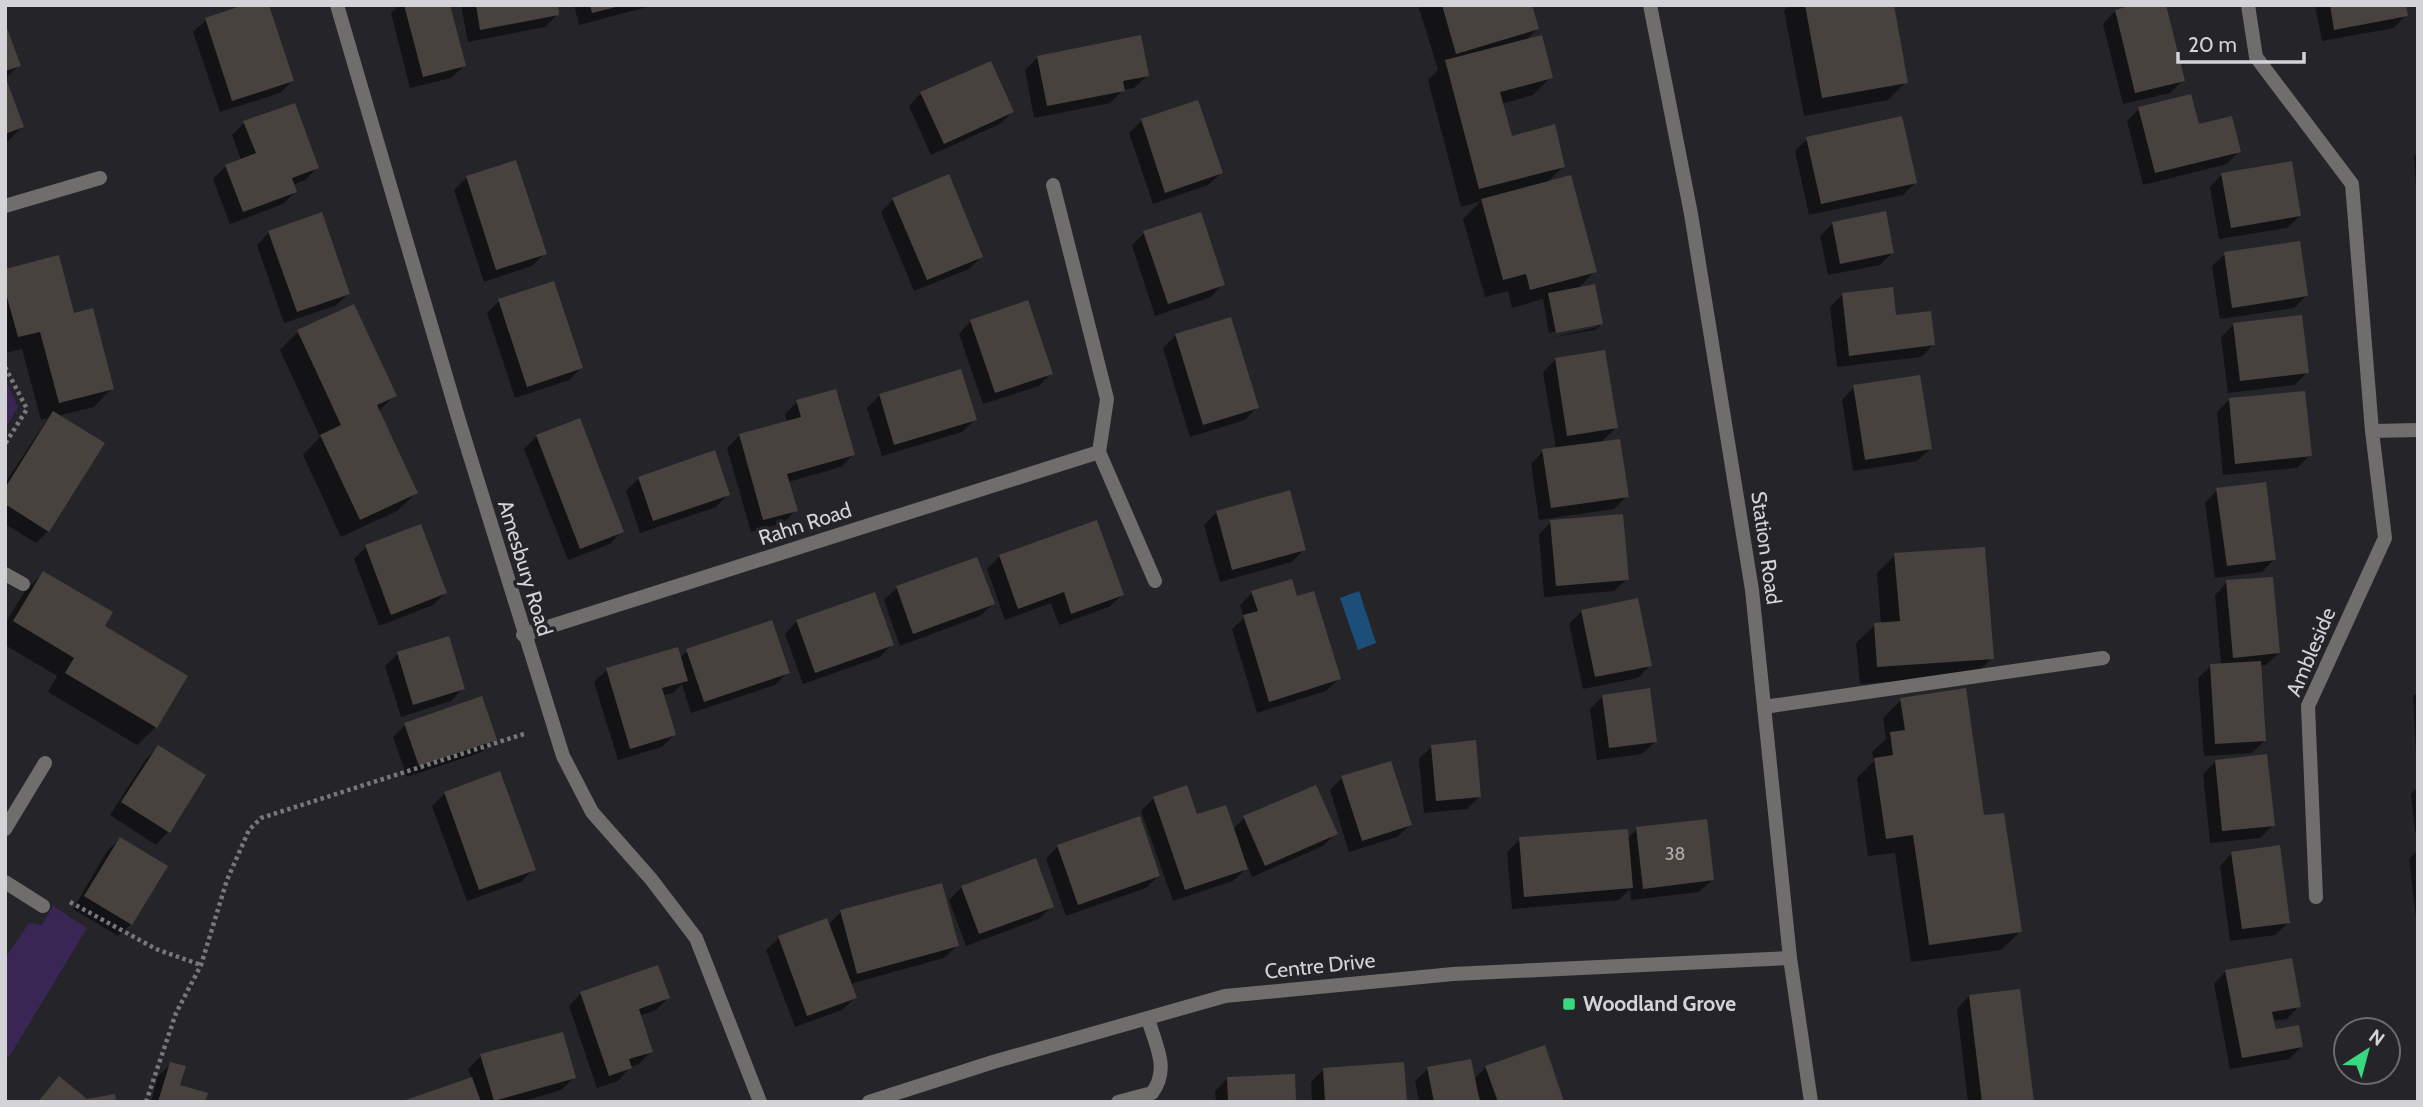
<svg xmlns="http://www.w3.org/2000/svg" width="2423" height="1107" viewBox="0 0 2423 1107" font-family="Cabin,sans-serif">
<rect width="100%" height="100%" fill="#252429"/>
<path fill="#3a2654" d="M5 379 18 407 5 429Z
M53 906 87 928 9 1057H5V958L29 923 42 925Z"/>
<path fill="#1b4f7a" d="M1359 591 1376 643 1358 650 1340 598Z"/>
<path fill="#0007" d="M399 5H448L464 66 451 78 410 88 391 13Z
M461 5H556L558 14 545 27 468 42Z
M574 5H655L579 25Z
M1418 5H1530L1537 29 1524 42 1551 77 1533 95 1501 104 1511 138 1564 166 1546 183 1595 271 1578 289 1601 324 1595 330 1550 338 1597 327V324L1549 333 1543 299 1512 308 1508 291 1485 297 1463 219 1481 201 1461 207 1428 80 1438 70Z
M1790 5H1892L1906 82 1888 100 1804 116 1784 10Z
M2315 5H2404L2406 15 2394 28 2322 41Z
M2115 11 2183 80 2170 93 2123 104 2103 24Z
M206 20 292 81 280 93 220 112 193 32Z
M5 27 19 65 5 79Z
M1037 58 1147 76 1134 88 1123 90 1110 103 1034 118 1025 70Z
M5 80 22 127 5 144Z
M921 93 1012 112 1000 124 931 155 909 106Z
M2139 109 2239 151 2227 164 2143 185 2127 121Z
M1142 120 1221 173 1208 185 1153 204 1129 133Z
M244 123 317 168 305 180 293 185 295 192 283 204 230 224 213 179 226 166 241 160 232 135Z
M1807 139 1915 183 1903 195 1809 215 1795 151Z
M2418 153V219L2414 156Z
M2222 174 2300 216 2287 228 2219 239 2210 187Z
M467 177 545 253 532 266 484 282 454 190Z
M893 199 981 257 969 269 914 291 881 212Z
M1832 224 1892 253 1880 265 1828 275 1820 236Z
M269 232 348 294 335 306 284 323 257 245Z
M1144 233 1223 284 1211 297 1155 316 1132 245Z
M2225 254 2306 296 2294 308 2220 319 2212 266Z
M5 271 73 315 112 388 94 407 58 416 48 531 36 543 5 524V483L48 418 41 420 22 349 5 353Z
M1843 294 1895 317 1933 345 1921 357 1837 367 1830 307Z
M499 301 581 368 569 380 515 398 487 313Z
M1230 319 1257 407 1245 420 1190 437 1163 348 1175 336Z
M971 321 1051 373 1039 386 983 404 959 334Z
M2234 324 2307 372 2295 385 2228 393 2221 337Z
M298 332 394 396 378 412 416 493 397 511 341 537 303 455 320 437 280 350Z
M1556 359 1616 428 1600 443 1627 496 1614 509 1539 520 1531 464 1543 451 1556 449 1543 372Z
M1854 387 1930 449 1917 461 1853 471 1842 400Z
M880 395 975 420 962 432 882 456 867 408Z
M2230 399 2310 455 2297 468 2223 475 2217 412Z
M797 402 853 455 841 467 788 482 796 510 783 523 751 532 727 448 739 436 787 423 785 414Z
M537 436 622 531 610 544 568 560 524 449Z
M639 478 728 494 716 507 640 533 626 491Z
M2217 490 2274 559 2262 572 2215 578 2205 503Z
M1217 512 1304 549 1292 562 1220 582 1204 525Z
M1096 522 1122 595 1109 607 1059 625 1051 603 1005 620 987 569 999 557Z
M1551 522 1627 579 1614 591 1544 597 1539 534Z
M366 547 445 593 433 605 379 626 354 559Z
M1895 555 1992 658 1974 676 1860 684 1856 643 1875 625 1881 624 1877 573Z
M976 559 993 604 980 616 900 646 884 600 897 588Z
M43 573 103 626 156 727 137 745 48 692 57 676 5 645V624L25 591Z
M2227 582 2279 653 2266 665 2259 666 2265 740 2252 753 2204 756 2198 678 2211 666 2221 665 2215 595Z
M1252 593 1296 598 1339 679 1326 691 1257 713 1232 629 1244 618 1240 605Z
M1582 611 1650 665 1638 678 1583 689 1569 624Z
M797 621 892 644 880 657 803 684 785 634Z
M677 649 680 658 687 651 788 672 775 685 691 713 682 684 673 693 662 696 674 735 662 747 618 760 594 682 607 670Z
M398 654 463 688 451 701 401 717 385 666Z
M2418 692V756H2416L2413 696Z
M1603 696 1655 742 1642 754 1597 760 1590 709Z
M1901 700 1983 817 2020 932 2001 950 1911 962 1895 853 1868 856 1857 778 1874 761 1872 752 1886 739 1883 718Z
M405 725 495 739 482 752 407 777 393 737Z
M1432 746 1480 796 1467 809 1424 813 1419 759Z
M158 747 204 776 168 832 156 845 110 815 146 759Z
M2216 761 2273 825 2260 838 2210 843 2203 774Z
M1342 778 1410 825 1397 837 1349 852 1330 790Z
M2418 787V831L2415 832 2411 794Z
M445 793 534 869 521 882 467 901 432 806Z
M1154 798 1232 830 1244 818 1335 834 1323 846 1252 877 1248 867 1233 881 1173 901 1141 811Z
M1637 829 1712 880 1699 892 1631 900 1630 889 1619 900 1512 909 1507 852 1520 839H1627Z
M120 839 131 924 118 936 73 909 107 851Z
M1058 846 1158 876 1146 888 1066 916 1046 859Z
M2418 850V927H2417L2409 859Z
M2232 853 2288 922 2276 935 2230 941 2220 866Z
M962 887 1052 906 1039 919 966 946 949 900Z
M841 912 957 946 944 958 850 984 855 998 842 1010 795 1027 766 950 779 938 828 925Z
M2226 971 2299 1006 2287 1019 2272 1021 2274 1031 2301 1047 2289 1059 2230 1069 2214 984Z
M581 993 668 998 656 1010 639 1016 651 1051 639 1064 630 1067 618 1081 597 1088 569 1006Z
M1969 996 2032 1102H1968L1957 1009Z
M481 1056 574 1078 561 1090 521 1102H407L472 1079 468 1069Z
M171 1064 178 1086 203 1102H151L158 1076Z
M1486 1067 1563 1102H1481L1479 1096 1478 1102H1419L1415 1081 1428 1069 1473 1080Z
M1324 1069 1405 1102H1312L1311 1082Z
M1228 1078 1294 1102H1216L1215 1091Z"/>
<path fill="#47423e" d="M244 5H269L294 81 232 101 205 18Z
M404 5H450L466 66 423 77Z
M476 5H558L559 15 480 30Z
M590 5H620V6L592 13Z
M1442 5H1532L1539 29 1456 54Z
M1805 5H1894L1908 83 1822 98Z
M2133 5H2166L2185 81 2135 93 2115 10Z
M2330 5H2406L2408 16 2334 30Z
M5 23 21 66 5 71Z
M1141 35 1149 76 1123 81 1125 91 1047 106 1037 56Z
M1542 35 1553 78 1500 92 1512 136 1555 124 1565 167 1479 189 1445 60Z
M991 61 1014 112 944 144 920 92Z
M5 76 24 127 5 134Z
M2191 94 2199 124 2232 116 2241 152 2155 173 2138 107Z
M1198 100 1223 173 1165 193 1141 119Z
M295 103 319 168 292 178 297 192 243 212 225 165 256 153 243 121Z
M1902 116 1917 183 1821 204 1806 137Z
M516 160 547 254 496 270 466 176Z
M2292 161 2301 216 2231 228 2221 173Z
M949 174 983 257 927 280 892 198Z
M1571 175 1597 272 1530 290 1526 274 1503 280 1481 199Z
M1886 211 1894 253 1840 264 1832 222Z
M322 212 350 294 297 312 268 231Z
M1201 212 1225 285 1168 304 1143 231Z
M2300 241 2308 296 2232 308 2224 252Z
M59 255 74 313 93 308 114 389 59 403 40 332 18 337 5 290V269Z
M554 281 583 368 527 387 498 299Z
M1595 284 1603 324 1556 333 1548 293Z
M1893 287 1896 315 1931 311 1935 345 1849 356 1842 293Z
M1028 300 1053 374 995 393 970 320Z
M354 304 397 396 377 405 418 493 360 520 320 435 341 425 297 330Z
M2302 315 2309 373 2240 381 2233 323Z
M1231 317 1259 408 1203 425 1175 334Z
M1605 350 1618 428 1567 436 1555 358Z
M961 369 977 420 894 445 879 394Z
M1920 375 1932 449 1865 460 1853 385Z
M836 389 855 455 787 474 798 511 763 520 739 434 801 417 796 400Z
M2305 391 2312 456 2235 464 2229 398Z
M53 411 105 443 49 532 5 504V488Z
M580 418 624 532 580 549 536 435Z
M1620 439 1629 497 1551 508 1542 449Z
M715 450 730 495 653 521 638 477Z
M2266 482 2276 560 2227 566 2216 488Z
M1290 490 1306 550 1232 570 1216 511Z
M1623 514 1629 580 1556 586 1550 520Z
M1097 520 1124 595 1071 614 1064 592 1018 609 999 555Z
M421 524 447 593 391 615 365 545Z
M1985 547 1994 659 1877 667 1874 623 1900 621 1894 553Z
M977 557 995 604 913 634 896 586Z
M43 571 113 612 105 626 188 676 157 728 65 673 74 658 13 621Z
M2273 577 2280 653 2233 658 2226 580Z
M1292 579 1297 596 1314 591 1341 679 1269 702 1243 615 1258 611 1251 591Z
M875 592 894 645 815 673 796 620Z
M1638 598 1652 666 1595 677 1581 610Z
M772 620 790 673 704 702 686 649Z
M449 636 465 689 413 705 397 652Z
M678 647 688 681 662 688 676 735 630 749 606 668Z
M2261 661 2266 741 2215 744 2210 664Z
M1650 688 1657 742 1609 748 1602 695Z
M1966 688 1984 815 2004 813 2022 932 1929 945 1913 835 1886 839 1874 758 1893 755 1890 732 1905 730 1900 698Z
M482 696 497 740 419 766 404 723Z
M1476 740 1481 797 1436 801 1431 745Z
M158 745 206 775 170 833 121 802Z
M2267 754 2275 826 2222 831 2215 760Z
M1391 761 1412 825 1362 841 1341 776Z
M500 771 536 870 479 890 444 792Z
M1187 785 1197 814 1226 805 1248 869 1185 890 1153 797Z
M1316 785 1338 834 1265 866 1243 816Z
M1140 816 1160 876 1078 905 1057 845Z
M1707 819 1714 880 1643 889 1636 827Z
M1628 829 1633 888 1524 897 1519 837Z
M120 837 168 866 132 925 84 896Z
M2280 845 2290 923 2242 929 2231 852Z
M1036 858 1054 907 979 934 961 886Z
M942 883 959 946 857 974 840 910Z
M827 918 857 998 807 1016 778 936Z
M2292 958 2301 1007 2272 1012 2276 1029 2299 1025 2303 1047 2242 1058 2225 970Z
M658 965 670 998 639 1009 653 1052 629 1059 632 1068 609 1076 580 992Z
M2020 989 2034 1102H1982L1969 995Z
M563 1032 576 1078 494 1101 480 1054Z
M1545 1045 1564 1102H1498L1485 1066Z
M1471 1059 1480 1102H1434L1427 1067Z
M170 1062 186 1066 180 1085 208 1093 205 1102H158Z
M1404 1062 1407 1102H1325L1323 1068Z
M1295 1074 1296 1102H1228L1227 1077Z
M59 1076 87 1099 115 1094 116 1102H38Z
M472 1077 481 1102H403V1101Z"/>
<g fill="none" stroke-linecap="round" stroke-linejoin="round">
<path stroke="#78777c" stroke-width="4.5" stroke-dasharray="3.5 3.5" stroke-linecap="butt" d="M5 367 27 409 5 444
M70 902 156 949 201 965
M146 1102 176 1013 201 965 227 880 249 830 261 818 527 733"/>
<path stroke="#706e6c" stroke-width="14" d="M5 206 100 178
M1764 707 2103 658
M1118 1102 1152 1093C1170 1069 1156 1046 1148 1019"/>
<path stroke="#706e6c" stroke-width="14" d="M337 5 460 424 563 756 592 812 651 879 696 938 760 1102
M2248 5 2256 57 2352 184 2372 431 2385 538 2308 706 2316 897
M2372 431 2418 430
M1099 452 1155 581
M5 574 23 584
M523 635 1099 452 1107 399 1053 185
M5 829 45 763
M5 882 43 906
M869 1102 993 1062 1225 996 1453 974 1790 958"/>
<path stroke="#706e6c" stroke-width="14" d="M1650 5 1691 214 1752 590 1790 958 1811 1102"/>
</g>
<rect fill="#39d87f" stroke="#252429" stroke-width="2.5" x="1562" y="997" width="14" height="14" rx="3.5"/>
<g text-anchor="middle" stroke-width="7" stroke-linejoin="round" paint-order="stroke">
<g font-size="18" fill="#b1afb1">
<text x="1675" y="860">38</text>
</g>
<g font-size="21" fill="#d4d3d7" stroke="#252429">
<text transform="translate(805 524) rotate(-18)" y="7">Rahn Road</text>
<text transform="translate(1766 548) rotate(82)" y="7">Station Road</text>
<text transform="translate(525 568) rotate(73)" y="7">Amesbury Road</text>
<text transform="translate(2311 652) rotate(-67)" y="7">Ambleside</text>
<text transform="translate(1320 966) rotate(-6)" y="7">Centre Drive</text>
</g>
<g font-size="21" font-weight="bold" fill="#d4d3d7" stroke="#252429" text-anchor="start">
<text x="1583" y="1011">Woodland Grove</text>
</g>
</g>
<rect width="2423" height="1107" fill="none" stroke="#d4d3d7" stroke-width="14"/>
<g transform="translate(2367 1051) rotate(36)"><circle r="33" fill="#252429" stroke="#6b6a6f" stroke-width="2"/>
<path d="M0-5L12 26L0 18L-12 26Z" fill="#39d87f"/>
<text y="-10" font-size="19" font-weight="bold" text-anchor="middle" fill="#d4d3d7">N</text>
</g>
<path d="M2178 52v10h126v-10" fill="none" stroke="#d4d3d7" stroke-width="3.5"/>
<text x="2188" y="52" font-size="21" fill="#d4d3d7" stroke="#252429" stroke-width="5" paint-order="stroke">20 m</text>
</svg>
